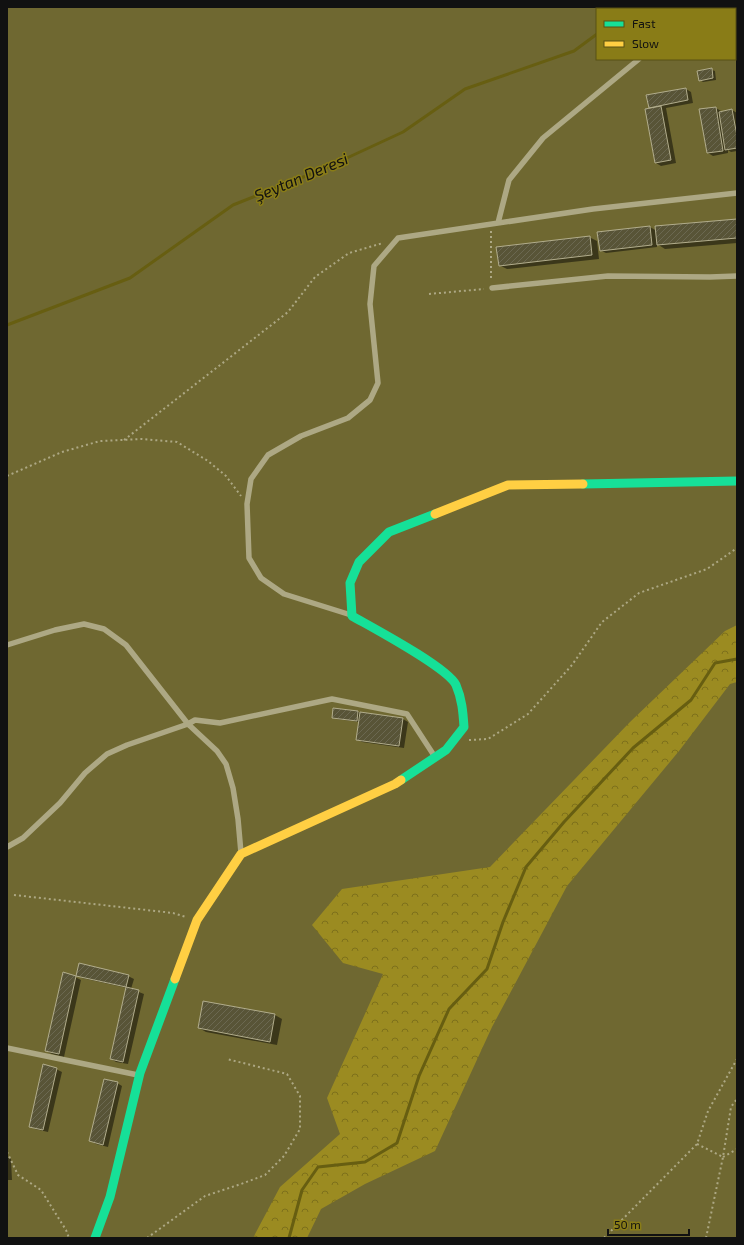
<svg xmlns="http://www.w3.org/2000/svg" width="744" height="1245" viewBox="0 0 744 1245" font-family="'Exo 2',sans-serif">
<defs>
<pattern id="forest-crowns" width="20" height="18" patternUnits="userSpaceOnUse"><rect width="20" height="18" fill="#9b8b21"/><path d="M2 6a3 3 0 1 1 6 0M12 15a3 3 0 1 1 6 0" fill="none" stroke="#7d701b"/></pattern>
<pattern id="building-hatch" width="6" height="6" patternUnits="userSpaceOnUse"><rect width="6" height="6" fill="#585437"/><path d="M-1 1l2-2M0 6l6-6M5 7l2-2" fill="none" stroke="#6b6851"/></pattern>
</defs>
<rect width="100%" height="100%" fill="#6f6831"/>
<path fill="url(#forest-crowns)" d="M737 625V682L730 684 679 751 567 886 492 1027 435 1151 365 1184 321 1209 307 1238H253L280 1187 340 1134 327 1098 383 974 343 963 312 925 342 889 490 867 630 722 725 631Z"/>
<path fill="#0007" d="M712 70 715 71 716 80 703 82 700 80Z
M686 89 691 92 693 103 666 108 676 163 661 166 656 163 648 96Z
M716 108 721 111V112L732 110 737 113V151L731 152 728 150V153L713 156 708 153Z
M737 220V243L665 249 657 244V247L606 253 600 250 650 227 657 231Z
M589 237 597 241 599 259 507 269 499 265Z
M358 712 361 713 403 719 408 722 404 748 362 742 357 739 360 722 336 719 333 718Z
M77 975 128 976 134 979 131 989 144 994 128 1064 116 1062 111 1059 127 988 82 978Z
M75 977 81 980 64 1057 52 1054 46 1051Z
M275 1015 282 1019 277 1045 206 1032 199 1028Z
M56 1069 62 1072 48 1132 35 1129 30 1126Z
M117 1083 122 1086 108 1147 96 1144 91 1141Z
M7 1157 11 1159 12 1180H7Z"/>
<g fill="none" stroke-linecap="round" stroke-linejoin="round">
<path stroke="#675e11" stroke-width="3" d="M7 325 130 278 233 205 321 170 403 132 465 89 574 51 597 34
M289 1238 302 1190 318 1167 365 1162 397 1143 419 1076 449 1009 487 969 503 922 526 867 564 822 633 748 691 700 715 663 737 659"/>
</g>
<path fill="url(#building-hatch)" stroke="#b2ad8c" d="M712 68 713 78 699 81 697 71Z
M686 88 688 100 649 108 646 95Z
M661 106 671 160 655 163 645 109Z
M716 107 723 151 707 153 699 109Z
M732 109 737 136V148L725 150 719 112Z
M737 219V238L657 245 655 226Z
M650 226 652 245 600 251 597 232Z
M590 236 592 255 499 266 496 247Z
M333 708 358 711 357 721 332 718Z
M360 712 403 718 399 746 356 740Z
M79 963 129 975 126 987 76 976Z
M63 972 76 976 59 1054 45 1051Z
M126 987 139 990 123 1062 110 1059Z
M203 1001 275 1014 270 1042 198 1028Z
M43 1064 57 1068 43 1130 29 1127Z
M104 1079 118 1082 103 1145 89 1141Z"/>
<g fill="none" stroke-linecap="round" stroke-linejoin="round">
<path stroke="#ada884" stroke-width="2" stroke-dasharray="2 3" stroke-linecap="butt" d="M491 231V281
M429 294 484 289
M124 440 288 312 315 277 349 253 383 243
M7 476 62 452 100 441 141 439 177 442 208 461 226 476 241 496
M469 740 488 739 528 714 572 665 602 622 639 593 707 569 737 548
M14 895 173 913 186 917
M697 1144 723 1157
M7 1152 18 1175 41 1190 66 1230 69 1238
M723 1157 737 1149
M147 1238 205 1196 241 1184 265 1175 284 1156 300 1129V1096L287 1074 227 1059
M604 1238 697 1144 708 1111 737 1059
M706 1238 723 1157 731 1107 737 1099"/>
<path stroke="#ada884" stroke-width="5.5" d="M675 9 676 7
M730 9 737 8
M498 223 509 180 543 138 639 59
M492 288 608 276 710 277 737 276
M351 615 284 594 261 578 249 558 247 504 251 479 268 455 301 436 348 418 370 400 378 383 370 304 374 266 398 238 593 209 737 193
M7 645 55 630 84 624 104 629 126 645 188 724 217 751 226 764 233 788 238 819 241 853
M7 847 23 838 60 803 85 773 107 754 127 745 188 724 195 720 220 723 332 699 407 714 435 757
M7 1048 138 1075"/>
<path stroke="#16e098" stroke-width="9" d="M583 484 737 481
M401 780 446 750 464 727C463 712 462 699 456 685 447 667 373 628 352 616L350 583 359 562 389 532 435 514
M95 1238 110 1197 140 1073 175 979"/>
<path stroke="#ffcf43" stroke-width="9" d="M435 514 508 485 583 484
M175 979 197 920 241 854 395 784 401 780"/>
</g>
<g text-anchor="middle" stroke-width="3" stroke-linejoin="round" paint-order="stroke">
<g font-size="16" font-style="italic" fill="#111" stroke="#897c17">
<text transform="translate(301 177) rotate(-23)" y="6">Şeytan Deresi</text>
</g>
</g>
<rect width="744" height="1245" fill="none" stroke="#111111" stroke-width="16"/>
<rect x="596" y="8" width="140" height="52" fill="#897c17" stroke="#595115"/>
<rect x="604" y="21" width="20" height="6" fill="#16e098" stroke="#595115"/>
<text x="632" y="28" font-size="12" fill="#111111">Fast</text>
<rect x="604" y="41" width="20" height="6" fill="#ffcf43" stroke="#595115"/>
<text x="632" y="48" font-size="12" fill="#111111">Slow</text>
<path d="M608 1229v6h81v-6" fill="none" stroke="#111111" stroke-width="2"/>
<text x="614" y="1229" font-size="12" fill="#111111" stroke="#897c17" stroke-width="3" paint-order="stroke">50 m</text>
</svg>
